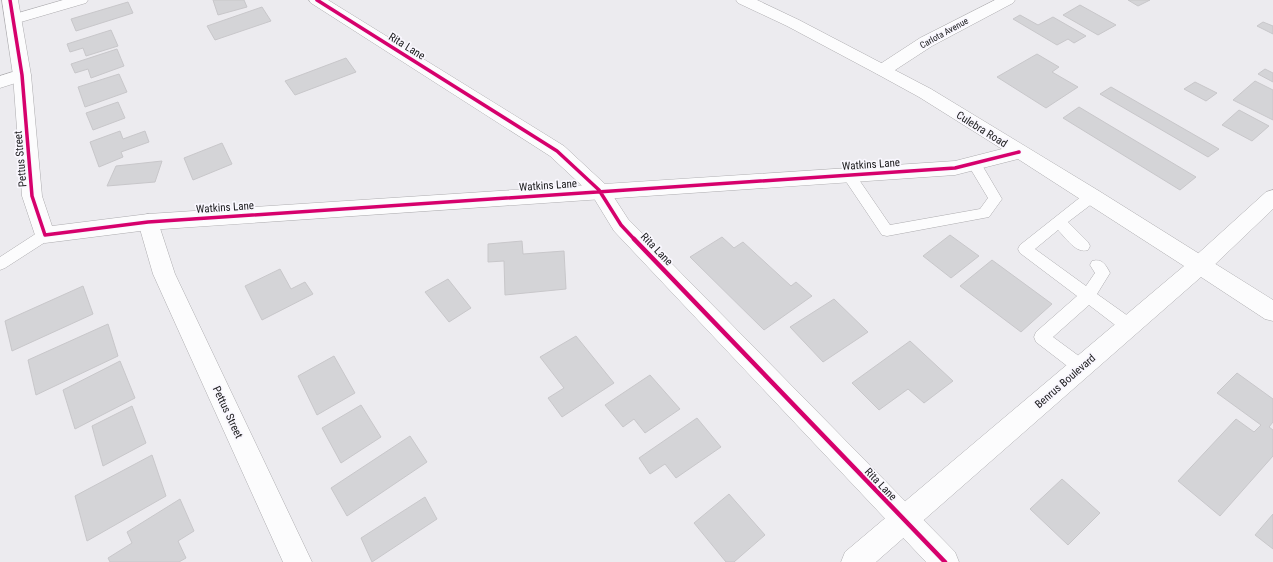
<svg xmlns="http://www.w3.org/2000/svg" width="1273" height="562" viewBox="0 0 1273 562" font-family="'Roboto Condensed',sans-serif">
<rect width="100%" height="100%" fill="#ecebef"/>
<path fill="#d4d4d7" stroke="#c8c7ca" d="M213 0H244L247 7 218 15Z
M1128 0H1150L1138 6Z
M128 2 133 13 76 31 71 19Z
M1080 5 1116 25 1098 35 1063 15Z
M262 7 271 21 215 40 207 26Z
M1020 15 1038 25 1053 17 1086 36 1074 43 1068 39 1057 45 1013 19Z
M1263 22 1273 26V34L1257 26Z
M111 30 118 46 86 56 83 48 70 52 67 44Z
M117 49 124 66 91 78 88 69 75 73 71 64Z
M1037 54 1059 67 1052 72 1078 87 1046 108 997 77Z
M346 58 356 72 295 95 285 81Z
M1265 69 1273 73V82L1258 74Z
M119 74 127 92 85 107 78 87Z
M1255 81 1273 90V120L1233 100Z
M1195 82 1217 93 1206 101 1184 89Z
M1111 87 1219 149 1208 157 1100 94Z
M118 102 125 118 93 130 86 113Z
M1079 107 1196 177 1180 190 1063 118Z
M1239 110 1269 126 1252 141 1222 125Z
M120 131 123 139 145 131 149 142 121 152 123 157 99 167 90 142Z
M222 143 232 164 193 180 184 158Z
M162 161 155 182 107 186 116 166Z
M950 235 979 256 951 278 923 256Z
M722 237 734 248 743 242 791 286 796 282 812 296 764 330 690 257Z
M522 241 523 254 564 251 566 289 505 295 504 261 488 262V244Z
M992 260 1052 304 1021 332 960 286Z
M280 269 291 289 305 282 313 294 262 320 245 286Z
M448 279 471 308 449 322 425 292Z
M83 286 93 314 12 351 5 321Z
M834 299 868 332 823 362 790 327Z
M108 324 118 356 36 395 28 360Z
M576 336 614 383 562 417 548 398 564 388 540 357Z
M910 341 953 381 924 403 908 389 879 410 852 383Z
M334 356 355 393 317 415 298 376Z
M120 361 135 398 75 429 63 390Z
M1237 373 1273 399V422L1269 427 1273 430V456L1220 516 1178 481 1236 419 1254 432 1261 425 1217 393Z
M650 375 680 409 645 433 634 419 623 427 605 405Z
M361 405 381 437 341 463 322 428Z
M132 406 146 443 103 466 92 426Z
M697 418 721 447 676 478 665 464 650 474 639 458Z
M410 436 427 462 347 516 331 488Z
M152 455 166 496 87 541 75 496Z
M1062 479 1100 513 1068 545 1030 509Z
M729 494 765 535 734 562H726L694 523Z
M425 497 437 519 372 562 361 538Z
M180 499 194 531 178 541 186 558 179 562H110L108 558 132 543 127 532Z
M1273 514V549L1255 535Z"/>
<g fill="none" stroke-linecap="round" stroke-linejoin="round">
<defs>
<path id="lane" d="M974 158 979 160 1002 199 989 217 887 236 882 235 841 174 843 171 848 169 853 171 890 225 980 209 988 198 967 163 969 160Z
M1092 191 1097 192 1099 196 1097 200 1068 222 1088 242 1090 246 1088 250C1076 254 1066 238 1058 230L1035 249 1086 286 1095 273 1090 265 1092 261C1102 258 1106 265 1110 273L1097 294 1135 321 1137 326 1135 331 1129 333 1123 331 1089 305 1053 337 1087 362 1089 367 1087 372 1081 374 1075 372 1036 342 1034 337 1036 332 1077 296 1020 253 1018 249 1020 245 1087 192Z
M45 229 50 231 52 235 50 239 5 268 0 270V257L40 231Z"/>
<path id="street" d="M63 0H88L86 3 14 24 8 22 6 19 8 16Z
M309 0H328L564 146 606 185 628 219 955 552 959 562H926L614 231 592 195 550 156 311 3Z
M995 0H1015L1013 3 932 46 889 74 883 75 877 74 874 70 877 66 920 38Z
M22 69 28 71 31 75 28 79 0 88V76Z
M1273 190V209L1208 271 1200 274 1192 271 1189 265 1192 259 1266 192Z
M148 214 155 216 158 222 175 274 312 562H283L153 274 138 222 141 216Z"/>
<path id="secondary" d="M2 0H18L31 75 42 196 52 226 148 214 955 161 1002 149 919 97 877 74 787 26 738 3 736 0H757L799 20 931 89 1099 191 1273 300V321L1265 319 1201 277 876 562H841L845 552 1184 266 1018 159 955 175 148 230 45 243 38 241 35 235 22 196 13 75Z"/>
</defs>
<use href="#lane" stroke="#adacaf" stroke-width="1"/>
<use href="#street" stroke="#adacaf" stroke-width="1"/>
<use href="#secondary" stroke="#adacaf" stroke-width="1"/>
<use href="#lane" fill="#fcfcfd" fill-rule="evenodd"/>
<use href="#street" fill="#fcfcfd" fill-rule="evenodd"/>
<use href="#secondary" fill="#fcfcfd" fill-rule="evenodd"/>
<defs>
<path id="cycleway-far1" d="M10 0 22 75 32 196 45 235 148 222 955 168 1019 152
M317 0 557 151 599 190 621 225 635 240"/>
<path id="cycleway" d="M634 239 945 562"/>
</defs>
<use href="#cycleway-far1" stroke="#f9f7fe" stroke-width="5.5"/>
<use href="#cycleway" stroke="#f9f7fe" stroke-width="7"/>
<use href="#cycleway-far1" stroke="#d6006c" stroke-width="3.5"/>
<use href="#cycleway" stroke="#d6006c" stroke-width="4.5"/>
</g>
<g text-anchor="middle" stroke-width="3.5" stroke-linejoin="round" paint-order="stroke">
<g font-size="9" fill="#202022" stroke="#f9f7fe">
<text transform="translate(944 33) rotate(-29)" y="3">Carlota Avenue</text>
</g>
<g font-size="11" fill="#202022" stroke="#f9f7fe">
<text transform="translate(407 46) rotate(32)" y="4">Rita Lane</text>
<text transform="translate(982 129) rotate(32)" y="4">Culebra Road</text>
<text transform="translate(20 159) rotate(-95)" y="4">Pettus Street</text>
<text transform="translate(871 164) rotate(-4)" y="4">Watkins Lane</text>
<text transform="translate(548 185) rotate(-4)" y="4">Watkins Lane</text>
<text transform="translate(225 207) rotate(-4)" y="4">Watkins Lane</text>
<text transform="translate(657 249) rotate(46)" y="4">Rita Lane</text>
<text transform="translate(1065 381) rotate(-41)" y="4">Benrus Boulevard</text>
<text transform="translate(228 412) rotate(65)" y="4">Pettus Street</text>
<text transform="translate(881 484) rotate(46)" y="4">Rita Lane</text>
</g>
</g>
</svg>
